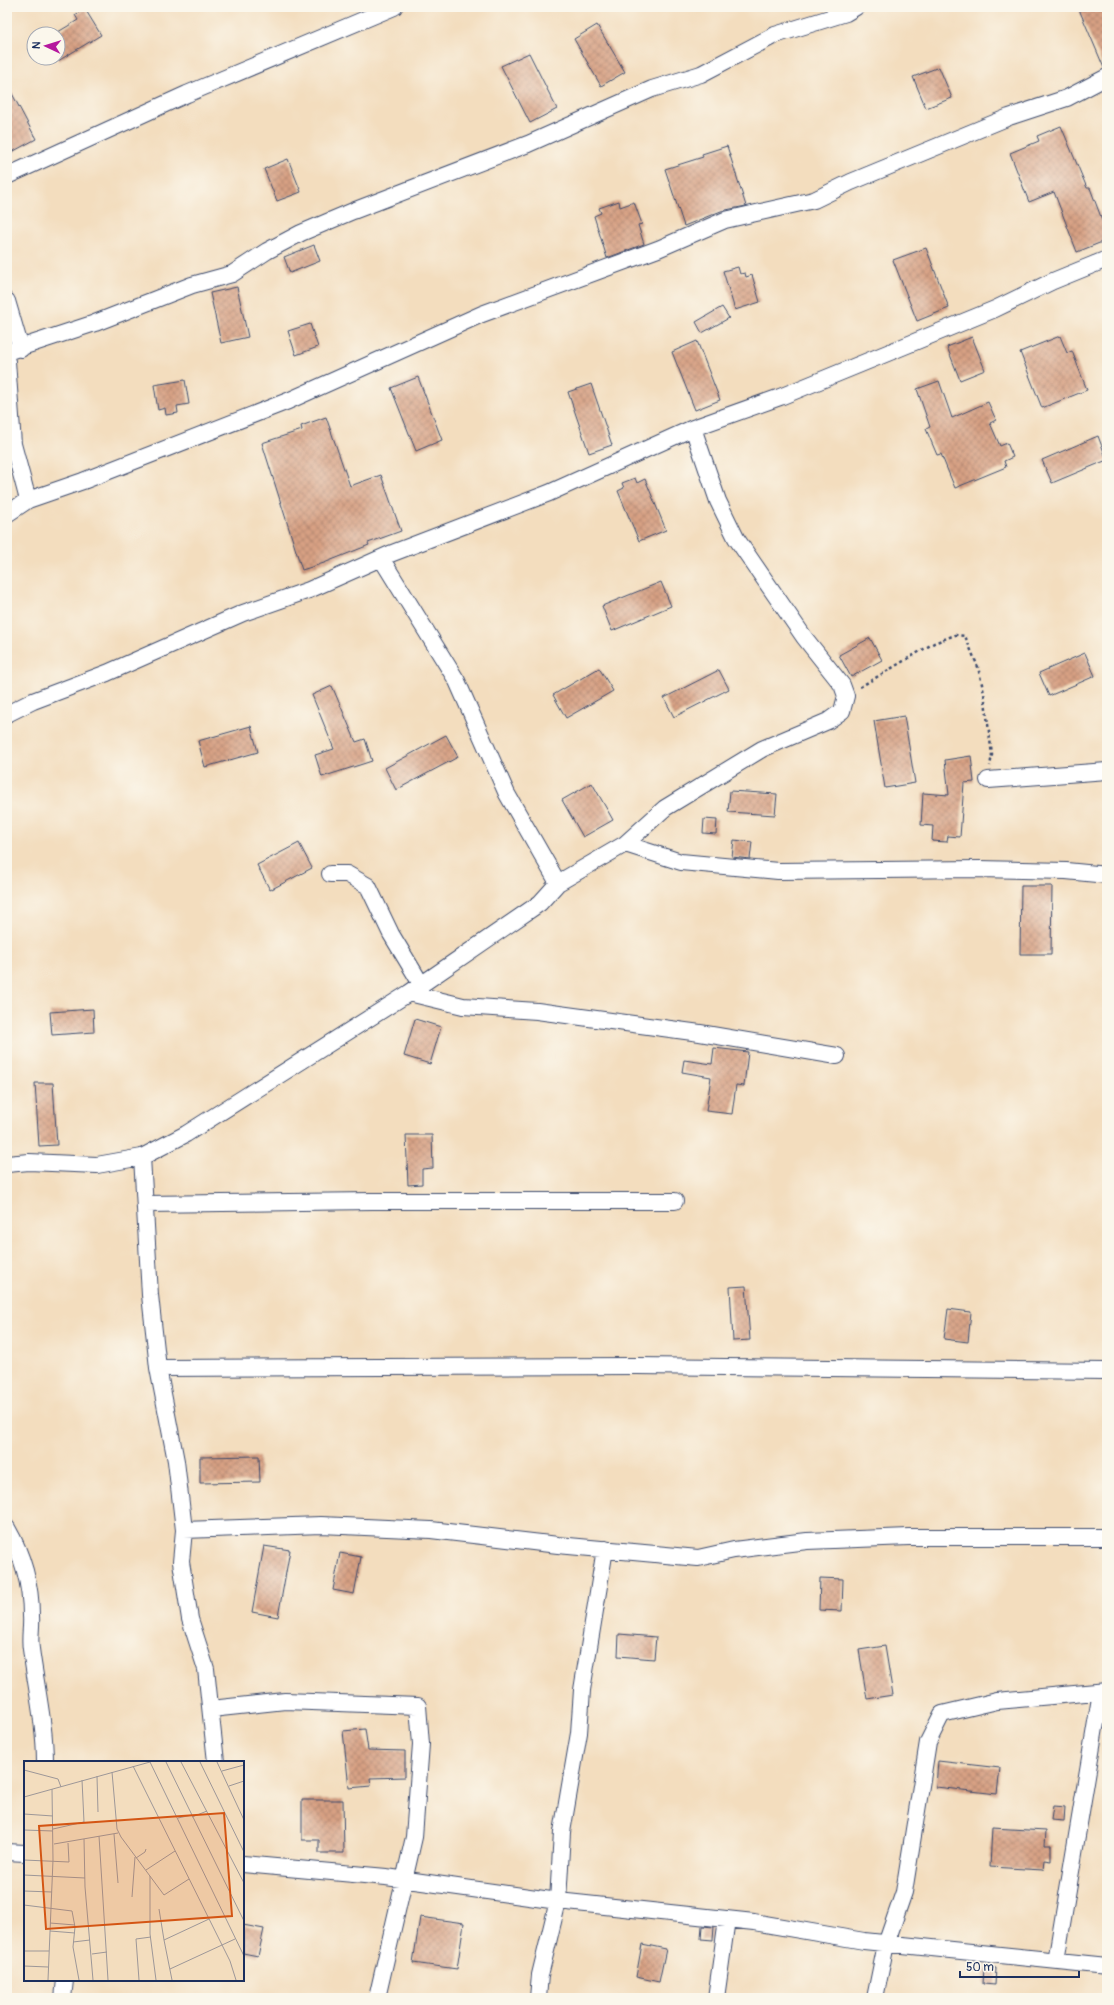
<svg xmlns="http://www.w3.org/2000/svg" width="1114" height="2005" viewBox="0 0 1114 2005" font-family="Pangolin,sans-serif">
<defs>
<pattern id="building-cross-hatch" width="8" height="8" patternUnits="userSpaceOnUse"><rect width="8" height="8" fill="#d7a083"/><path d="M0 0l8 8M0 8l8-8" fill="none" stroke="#ae836e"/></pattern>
</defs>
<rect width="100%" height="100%" fill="#fbf7ec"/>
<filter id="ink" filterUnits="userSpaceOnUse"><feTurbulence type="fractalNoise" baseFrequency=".025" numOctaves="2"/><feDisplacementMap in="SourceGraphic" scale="8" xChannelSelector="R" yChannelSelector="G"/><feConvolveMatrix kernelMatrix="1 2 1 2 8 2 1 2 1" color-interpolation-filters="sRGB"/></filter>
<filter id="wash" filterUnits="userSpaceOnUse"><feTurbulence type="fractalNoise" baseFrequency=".012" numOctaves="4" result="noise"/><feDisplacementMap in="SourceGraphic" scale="16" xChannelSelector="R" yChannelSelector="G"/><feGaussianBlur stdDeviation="0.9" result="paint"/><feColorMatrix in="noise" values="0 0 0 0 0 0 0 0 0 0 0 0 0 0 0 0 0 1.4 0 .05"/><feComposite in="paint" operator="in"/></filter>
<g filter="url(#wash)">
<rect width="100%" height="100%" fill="#f3ddbe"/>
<g id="blocks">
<path fill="url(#building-cross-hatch)" d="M1078 7H1107V68H1104Z
M85 9 101 35 58 61V32L78 20 75 15Z
M597 25 625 72 601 86 574 39Z
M529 53 557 109 530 123 501 66Z
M939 67 952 98 926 108 913 77Z
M7 84 36 139 12 152 7 143Z
M1061 126 1087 188H1090L1107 233V240L1077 252 1054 192 1029 202 1010 153 1039 141 1037 136Z
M727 146 746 206 721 211 684 226 665 169 703 157 702 154Z
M288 159 301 192 277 201 264 169Z
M619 201 620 207 634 202 642 224 638 225 644 244 607 258 594 216 601 213 599 208Z
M314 245 320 261 290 273 284 257Z
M926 248 949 308 917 321 893 260Z
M738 267 740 274 745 273 746 277 752 275 760 302 735 310 723 271Z
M237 287 248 337 221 343 210 293Z
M722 307 729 318 702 333 696 322Z
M310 324 318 347 296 355 288 331Z
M1060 336 1067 353 1072 351 1087 390 1042 408 1020 352Z
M972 337 985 370 960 380 947 347Z
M697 341 720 400 695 410 672 352Z
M418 377 442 440 416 451 391 388Z
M185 380 189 404 177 406 178 413 166 415 165 408 158 410 154 385Z
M939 381 952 418 988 402 996 420 990 423 1000 446 1007 443 1013 457 1004 461 1006 467 955 488 941 454 937 455 926 429 930 427 917 389Z
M591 384 612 445 589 453 568 392Z
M326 417 350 486 381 475 401 531 368 543 369 545 324 563 302 570 262 443 302 430 301 426Z
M1098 436 1107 460 1052 483 1042 460Z
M635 478 637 483 645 479 666 530 639 541 618 491 624 488 622 483Z
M661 582 671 606 612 631 602 606Z
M870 638 882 660 851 677 839 655Z
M1085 653 1095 676 1049 696 1039 673Z
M599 668 613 691 566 718 553 695Z
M719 670 729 689 674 717 664 698Z
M332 686 356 742 365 739 372 761 322 777 315 755 334 749 312 695Z
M904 716 915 783 885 788 874 721Z
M251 726 258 752 205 767 198 741Z
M446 735 458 757 396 790 385 768Z
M971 756 974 782 964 783 960 837 948 836 947 842 932 841 933 826 921 825 923 793 949 795 945 760Z
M592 783 613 820 583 837 562 800Z
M730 791 777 794 775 815 728 812Z
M704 819 717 820 716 834 703 833Z
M734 840 752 842 750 859 732 857Z
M299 843 312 868 270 890 257 865Z
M1021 886H1052L1051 954H1020Z
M93 1009 94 1032 52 1035 50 1012Z
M415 1019 441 1027 430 1064 404 1056Z
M714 1048 748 1052 744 1086 736 1085 732 1114 706 1111 711 1077 682 1072 684 1060 712 1064Z
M35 1083H53L57 1145 39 1146Z
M406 1135H432L433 1168 422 1169V1184L408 1185Z
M746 1286 750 1340 733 1341 730 1287Z
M948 1309 971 1312 968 1342 944 1339Z
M259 1456 260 1482 200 1483V1457Z
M264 1546 290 1550 278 1617 252 1612Z
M340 1553 361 1557 354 1594 333 1590Z
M820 1578 843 1579 842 1611 819 1610Z
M619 1634 656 1637 654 1659 618 1656Z
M885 1646 893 1695 867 1699 859 1650Z
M365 1729 368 1750 405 1751V1777L370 1778 371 1786 349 1788 343 1731Z
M938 1761 1000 1768 997 1794 936 1787Z
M302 1800H343L344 1853H319V1840H302Z
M1053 1806 1065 1807 1064 1821 1051 1820Z
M992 1828 1046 1831 1045 1845H1051V1861L1044 1860 1043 1870 990 1867Z
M420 1917 464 1923 457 1969 413 1963Z
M243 1925 264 1929 258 1956 243 1953Z
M702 1926 714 1927 713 1940 701 1939Z
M642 1944 666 1949 659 1982 636 1977Z
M984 1967 996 1968 995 1985 983 1984Z"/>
</g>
</g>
<g filter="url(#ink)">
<use href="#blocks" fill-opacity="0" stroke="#3b496c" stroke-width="1"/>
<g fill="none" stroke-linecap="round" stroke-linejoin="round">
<defs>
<path id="minor" d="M7 176 187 94 394 7
M7 301 21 349
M7 352 95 323 192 285 232 274 267 251 301 233 353 211 528 144 652 89 701 74 775 35 846 13 856 7
M7 361 13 444 28 500
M7 514 28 500 83 481 288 401 482 314 658 249 725 220 814 200 851 182 1009 117 1067 98 1107 77
M381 558 457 681 507 794 558 883
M7 714 33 701 107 673 243 613 309 590 390 554 549 493 693 428 780 397 995 309 1053 281 1107 259
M988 780 1107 771
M625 844 681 862 778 871 980 869 1066 871 1107 875
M330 874H347L368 886 391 934 421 984
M409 993 463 1006 537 1011 700 1033 837 1056
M142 1157 150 1295 158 1368 176 1461 184 1530 181 1562 190 1619 206 1669 216 1762
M7 1164 29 1162 97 1165 142 1157 186 1134 409 993 540 903 558 883 625 844 665 808 762 749 828 721 842 711 846 696 842 685 804 637 736 538 718 501 693 428
M145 1204 372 1201H675
M158 1368 637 1366 1107 1371
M7 1528C22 1554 31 1585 31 1616 32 1627 29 1638 31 1649 36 1687 45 1724 45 1762
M184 1530 321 1525 431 1530 558 1545 698 1558 734 1550 807 1541 909 1537H1107
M211 1709 285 1701 418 1706 421 1744 414 1837 377 1998
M7 1852 25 1853
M243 1864 386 1877 558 1901 754 1922 864 1941 1107 1966
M1056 1961 1101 1692
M63 1998 65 1980
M538 1998 540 1975 558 1901 562 1832 579 1733 582 1690 605 1549
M716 1998 727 1919
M875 1998 886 1944 904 1892 928 1742 942 1714 997 1701 1107 1691"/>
</defs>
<use href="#minor" stroke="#3b496c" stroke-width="18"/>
<path stroke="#3b496c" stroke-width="2.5" stroke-dasharray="3 3" stroke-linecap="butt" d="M860 687 934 643 955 635 965 636 978 667 984 693 992 755 990 766"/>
<use href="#minor" stroke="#fff" stroke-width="16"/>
</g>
</g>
<g transform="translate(24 1761)">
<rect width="220" height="220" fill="#f3ddbe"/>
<path fill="none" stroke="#9d9798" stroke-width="1" d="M126 1 220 195M142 1 220 160M157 1 220 122M176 1 220 91M193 1 220 59M109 5 206 200 212 219M0 9 34 18 37 26M198 10 220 4M88 11 93 68 97 76 140 134 165 118M73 15 74 51M205 25 220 20M0 36 126 1M0 53 29 55M168 56 183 50M154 57 168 54M29 68 60 61 58 19M0 69 29 70M90 73 94 122M75 75 84 219M60 78 61 126 69 219M30 83 94 72M112 97 121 91 122 88M0 99 45 101 44 82M122 109 151 90M0 114 61 117M126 115V173L132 219M0 130 28 131M108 136 111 96M0 144 48 150 51 166 49 186 55 219M135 148 140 179M26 162 51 164M26 170 51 172M49 181 66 179M0 190H25M68 193 83 191M0 205 24 206M146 208 211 178M24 219 29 99 28 28M115 219 112 178 127 176M148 219 140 179 185 158"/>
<path fill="#d45514" fill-opacity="0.15" stroke="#d45514" stroke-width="2" d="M200 52 208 155 22 168 15 65Z"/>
<rect width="220" height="220" fill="none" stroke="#1b2f5e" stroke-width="2"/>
</g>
<rect width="1114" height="2005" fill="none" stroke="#fbf7ec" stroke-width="24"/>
<g transform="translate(46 46) rotate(274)"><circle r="19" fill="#fbf7ec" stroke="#a1a7b3"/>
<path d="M0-3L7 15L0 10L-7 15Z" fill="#b5179e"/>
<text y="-6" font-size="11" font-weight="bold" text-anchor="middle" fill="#1b2f5e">N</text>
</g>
<path d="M960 1971v6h119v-6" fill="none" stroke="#1b2f5e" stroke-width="2"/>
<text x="966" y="1971" font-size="12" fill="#1b2f5e" stroke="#fbf7ec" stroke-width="3" paint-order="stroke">50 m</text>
</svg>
